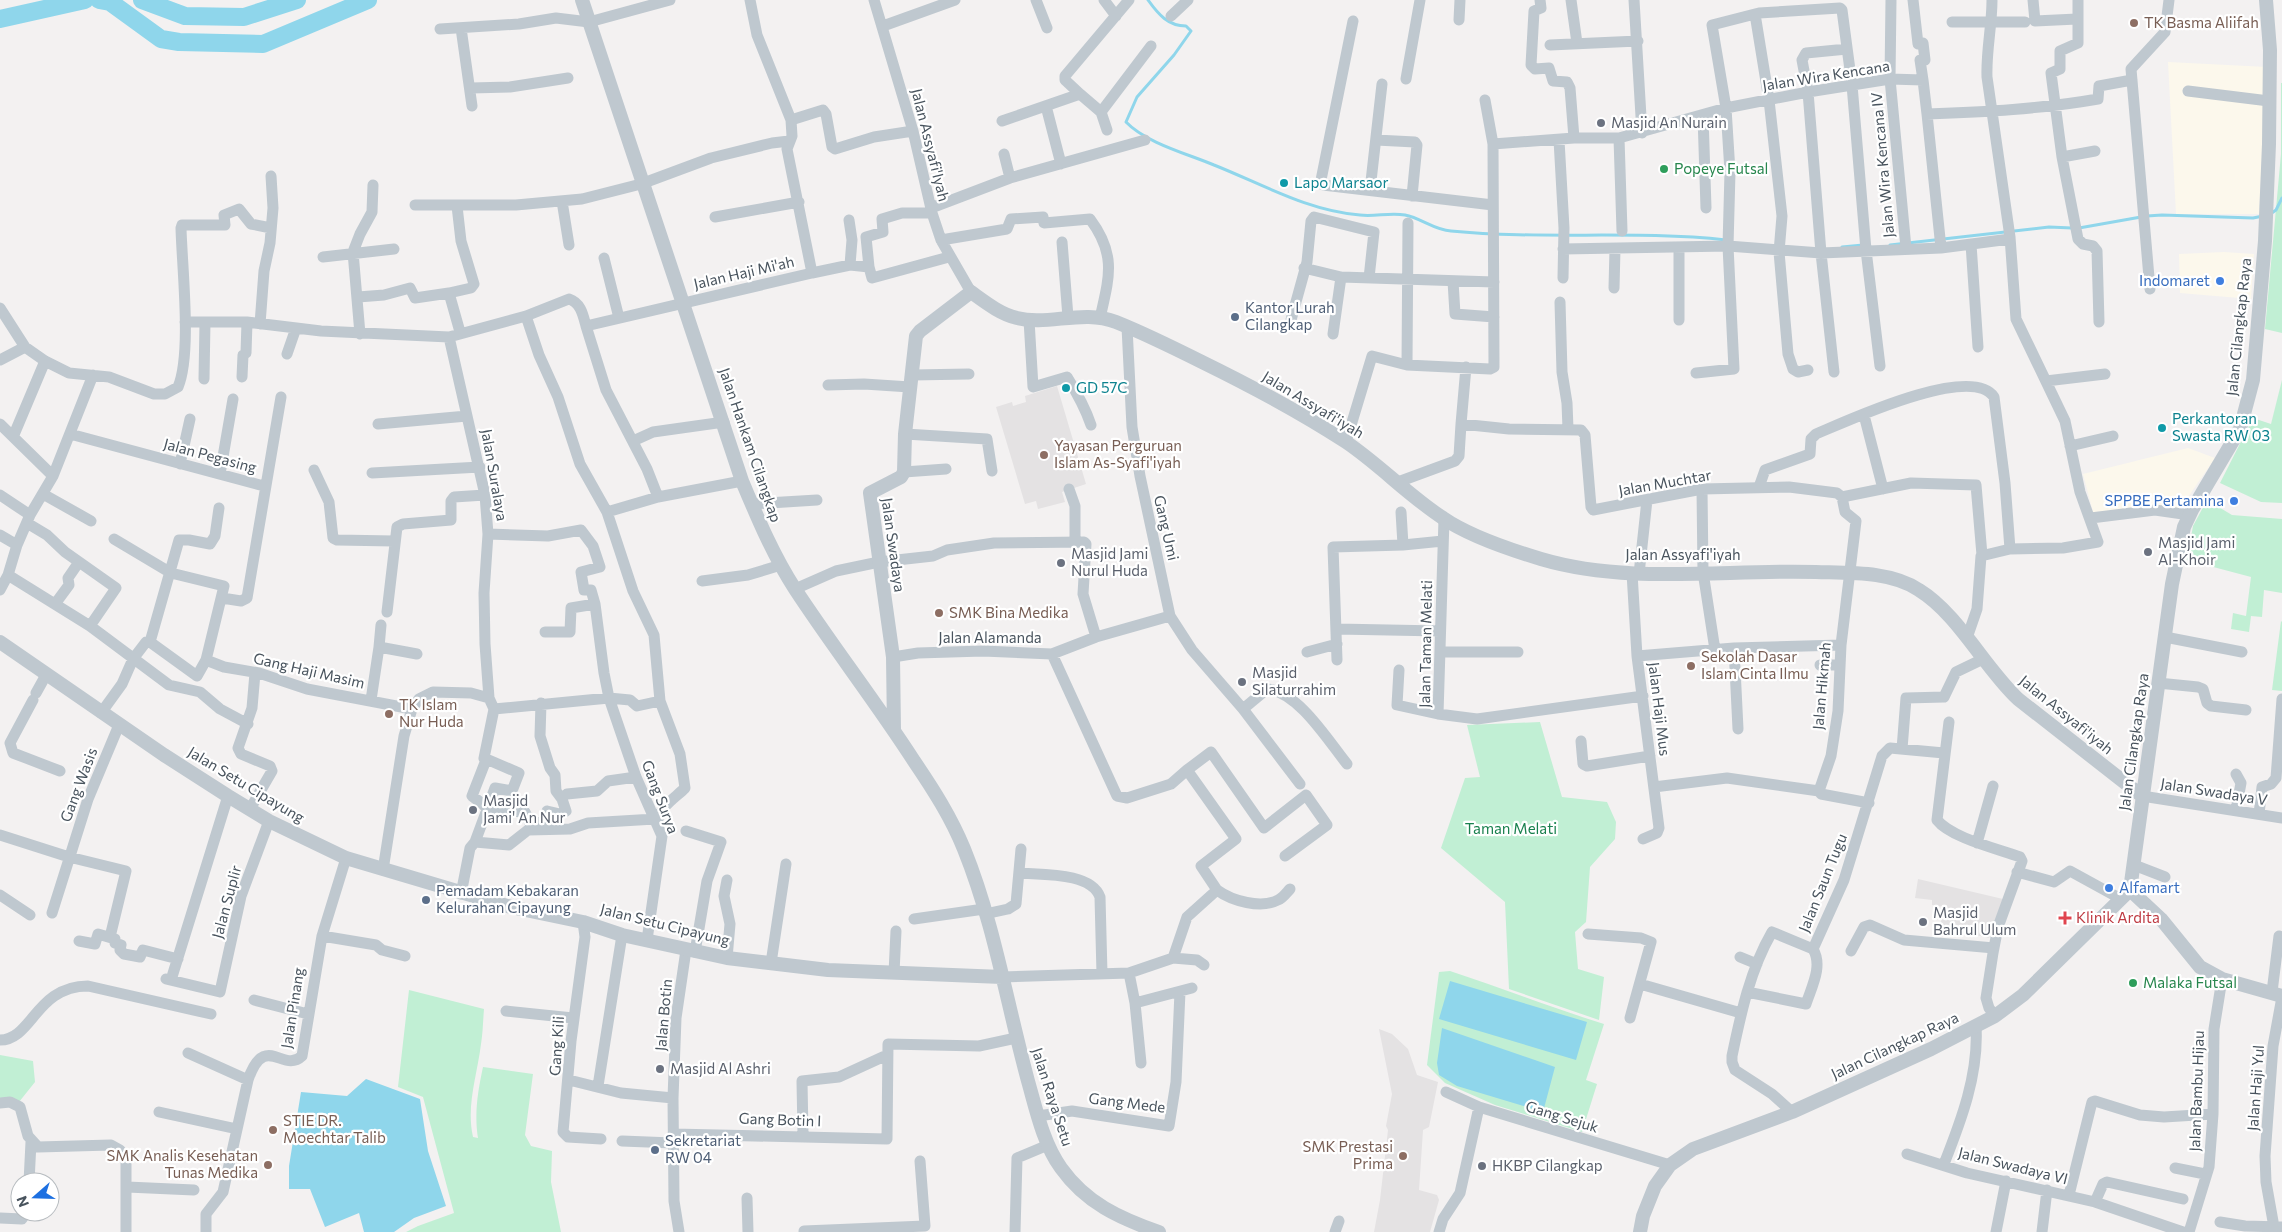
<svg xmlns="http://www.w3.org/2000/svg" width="2282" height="1232" viewBox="0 0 2282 1232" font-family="Commissioner,sans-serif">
<rect width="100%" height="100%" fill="#f3f1f1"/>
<path fill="#fcf8ec" d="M2168 62 2267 67 2259 214H2176Z
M2224 252 2254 254 2251 299 2180 293 2179 254Z
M2188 448 2215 458 2180 509 2156 508 2093 512 2083 474Z"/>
<path fill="#e4e2e3" d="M1057 386 1086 484 1062 492 1065 502 1038 509 1036 501 1025 504 996 407 1012 402 1013 406 1026 402 1025 396Z
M1918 879 2003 899 1989 938 1940 927 1944 907 1932 905V900L1915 898Z
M1379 1029 1392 1034 1408 1049 1417 1075 1438 1082 1429 1127 1423 1130 1419 1190 1437 1195 1439 1200 1430 1232H1374L1380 1200 1388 1130 1386 1126 1392 1094Z"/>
<path fill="#c1efd4" d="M2281 83H2282V333L2265 329 2281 154Z
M2282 380V503L2261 502 2220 483 2253 418 2271 424Z
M2207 500 2232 515 2282 519V593L2264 590 2262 617 2251 616 2249 632 2231 629 2233 613 2246 616 2251 577 2187 560 2193 526Z
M2281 621 2282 622V691L2272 690Z
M1540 722 1562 797 1607 802 1616 822 1615 839 1590 867 1586 922 1575 932 1578 969 1604 977 1599 1020 1509 989 1505 902 1441 848 1465 778 1480 777 1467 725Z
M1450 971C1502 988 1552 1008 1604 1024L1586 1080 1597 1084 1582 1132 1495 1105 1445 1083 1427 1065 1439 972Z
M409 990 484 1009C483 1020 483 1032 481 1044 477 1076 466 1106 473 1137L478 1138C474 1114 478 1090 483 1067L533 1074 525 1135 531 1146 552 1151 551 1182 561 1232H406L418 1226 454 1213 423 1097 398 1087Z
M0 1055 33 1061 35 1082 19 1102 0 1101Z"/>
<path fill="#8fd6eb" d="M1450 981 1587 1022 1576 1060 1439 1019Z
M1442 1028 1555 1067 1543 1112 1457 1086 1439 1075 1437 1063Z
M366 1079 420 1099 428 1151 446 1206 414 1218 394 1232H364L359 1213 325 1227 310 1189H289V1166L301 1092 347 1096Z"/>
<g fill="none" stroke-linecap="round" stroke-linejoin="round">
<path stroke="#8fd6eb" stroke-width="3" d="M1148 0C1158 14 1168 26 1186 26L1191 31 1174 55 1137 97 1126 122C1146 143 1188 154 1214 165 1262 184 1308 211 1360 215 1375 217 1390 212 1405 215 1421 218 1434 230 1451 231 1543 240 1635 230 1726 240
M2269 215 2276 210 2282 198
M2147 216 2162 215 2253 218 2263 216
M2079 228 2141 217
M1890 245 2049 227 2072 228
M1842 247 1863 245"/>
<path stroke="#8fd6eb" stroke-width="18" d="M99 0 110 2 161 39 179 42 263 44 368 0
M142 0 185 16 244 17 297 0
M0 19 85 0"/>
<path stroke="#bfc8cf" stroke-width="11" d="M750 0 757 35 791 120 792 136 787 149 812 273
M874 0 913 131 932 213 941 240 971 292
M1036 0 1047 28
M1104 0 1116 16
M1540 0 1541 8 1534 11 1531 65 1535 69 1549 68 1553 81 1567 82 1570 88 1574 138
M1571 0 1577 43
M1634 0 1642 133
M1891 0 1890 79 1906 248
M1913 0 1918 44 1923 43 1925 60H1920L1923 80
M2033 0 2035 21 2077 19
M2078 0V43L2060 51V69L2051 73 2062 157 2078 239 2083 244 2093 246 2097 251 2099 322
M1171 16 1188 0
M1459 20 1460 0
M1353 21 1321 180 1323 185 1493 205
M1952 22H2025
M883 26 955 0
M461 28 472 106
M440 29 519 24 556 18 589 22 670 0
M1550 45 1638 41
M1406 79 1420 0
M471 88 510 87 568 78
M2188 91 2269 101
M1080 94 1101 112 1151 46
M1485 100 1493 144
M1046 106 1061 164
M1101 112 1107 130
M1927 114 1941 248
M1703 116 1706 208
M791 120 823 110 826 114 832 147 835 149 874 137 913 131
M1002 121 1080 94 1065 80V76L1129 0
M1619 138 1622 231
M1376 140 1415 142 1417 145 1412 196
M1559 140 1564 228 1563 278
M1004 154 1010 178
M2062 157 2095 151
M1370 190 1382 84
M562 201 569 245
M415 205H516L582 199 641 184 711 158 772 143 789 141
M457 206 461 241 474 284 471 288 449 293 460 332
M931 208 1010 178 1145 140
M932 213H902L882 219 883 232 866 237 869 267 872 278 949 257
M715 217 799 202
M849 220 852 240 850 265
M941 240 1007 229 1011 219 1043 217 1044 223 1090 219C1117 255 1109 278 1100 318
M1062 242 1068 317
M1971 244 1978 347
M1563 249 1728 246 1821 253 1941 248 2010 239
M323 257 394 249
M604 258 619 318
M1304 268 1341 277 1494 282
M1453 281 1455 314 1494 317
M1614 288 1615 249
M2150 289 2131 69 2165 32 2169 0
M358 297 384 295 410 288 415 298 449 293
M1560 302 1562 372 1567 403 1568 429
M0 308 25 347 45 361 69 373 109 377 154 394H165L178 387C192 354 182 268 181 228L182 225H225L224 215 239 209 251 224 271 228
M526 316 539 355 558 397 580 464 607 512 658 497 742 481
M1029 320 1033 387 1067 377C1077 393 1085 407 1091 425
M1291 320 1307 262 1311 221 1314 217 1374 232 1369 278
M1679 320V249
M185 322H247L321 331 449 337 526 316 569 299C581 303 583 315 586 326L812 273 850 265 869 267
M260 324 264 271 270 243 273 208 271 176
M586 326 606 390 647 469 658 497
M1127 327 1132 427 1140 476 1170 616 1192 650 1243 709 1300 784
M360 334 353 252 360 234 372 212 373 185
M1333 334 1341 277
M449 337 485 495 488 534 484 593 485 644 489 698 494 709 609 698 630 700 637 706 660 701
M287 354 296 328
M0 360 25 347
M1407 365 1408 223
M1808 370 1798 372 1793 369 1788 354 1779 252 1782 216 1769 100 1755 14 1759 13 1840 8 1842 10 1852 85 1866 250 1880 366
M1834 372 1821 253 1808 92 1802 60 1806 53 1847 49
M1696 373 1734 369 1728 246 1730 172 1726 108 1712 25 1755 14
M912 375 969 374
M242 377 243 355 246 353 247 322
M204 379 205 322
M2046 381 2105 374
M828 385 864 384 910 387
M1864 415 1883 489
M0 424 53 476
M378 424 467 416
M1461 424 1466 367
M70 434 264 486
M905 434 987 439 992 471
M13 437 45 361
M633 441 653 432 724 422
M1346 442 1372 356 1407 365 1490 369 1494 367 1493 144 1574 138H1619L1726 108 1808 92 1890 79 1923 80 1927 114C1985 112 2041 109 2098 99L2099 86 2132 80
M2070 446 2113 436
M180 464 190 419
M314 470 329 502 333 538 337 540 394 541
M904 472 946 469
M372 473 480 467
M220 474 233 399
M1398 482 1455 461 1459 456 1461 424 1509 429 1581 430 1585 435 1591 507 1593 510 1702 489 1789 487 1837 493 1842 497 1911 483 1976 485 1982 555
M1759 487 1765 470 1810 454 1811 439 1816 434C1847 421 1971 363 1994 397L2005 483 2010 549
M1069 489 1075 506V541
M1702 489 1703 572 1715 650
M43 494 91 521
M0 495 30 515
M752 504 817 500
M607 512 633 591 654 635 660 701 680 754 685 788C674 799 659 807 657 824
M1401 512 1403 545
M2091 518 2155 510 2190 515
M1444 519 1438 714 1477 719 1643 696
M27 523 47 535 65 552 116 588 90 626
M488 534 548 536 581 530 593 546 600 567 581 572 584 590H591L595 604 604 673 609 698 636 777 662 836 647 940
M0 535 17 545
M114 539 171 573 224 586 206 660
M1632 573 1637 656 1659 828 1657 833 1643 839
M1639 574 1647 500
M8 575 90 626 169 685 200 692 220 709 248 724
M702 581 748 575 781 565
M795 589 836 571 879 562 933 556 947 550 994 543 1084 542 1086 544 1083 594 1096 637
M0 590 8 575 17 545 30 515 53 476 93 375
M222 598 241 601 247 598 281 397
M55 604 69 585 68 578 79 562
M387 612 397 527 403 524 451 520V501L454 497 485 495
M1337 629 1440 631
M545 632H570L571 608 595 604
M2165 637 2242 652
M1967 638 1977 609 1981 556 2010 549 2063 548 2098 542 2080 492 2065 421 2016 319 2010 237 1987 77C1986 51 1992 26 1992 0
M150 642 197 676 206 660 224 667 259 673 307 689 412 709
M150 642 179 540H189L210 544 215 536 219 508
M379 647 381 625
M1734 648 1738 729
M1307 652 1337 644
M1441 652H1518
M1637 656 1734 648 1841 645
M893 657 918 653 983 651 1052 654 1096 637 1170 616
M1337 660 1333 547 1403 545 1443 541
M1820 665H1840
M1399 670 1397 705 1438 714
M2158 683 2198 687 2203 689 2207 703 2211 706 2246 710
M36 693 46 675
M33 700 10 743 13 753 60 771
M371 700 379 647 417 654
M1243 709 1267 689C1298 691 1329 742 1347 764
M101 713 122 684 133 659 146 642H150
M1949 722 1937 820C1951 838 1999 849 2020 857L2022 861 1998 927 1993 953 1986 998 1989 1008 1995 1016
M1581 741 1583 764 1587 766 1650 756
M1902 749 1906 698 1944 697 1956 672 1983 659
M486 760 472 796 484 805 487 810 525 812 530 823 545 822 547 811 560 814 566 811 562 799 556 791 555 775 550 768 540 736 541 703
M1187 770 1211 752 1264 828 1306 795 1327 825 1285 856
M2236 774 2241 783 2236 810
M1654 787 1727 778 1819 791 1821 794 1869 803
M1819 791 1831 756 1838 711 1841 645 1856 521 1845 512 1842 497
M567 794 597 791 608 781 636 777
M2142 796 2282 818
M250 809 272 771 270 766 241 754 238 748 252 708 255 673
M2259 814 2262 787 2271 784 2276 778 2282 699
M686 831 721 842 707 881 695 952
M0 835 69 857 126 871 110 937
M475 842 509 845 528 830 570 829 588 823 655 819
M1977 843 1993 786
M2134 865 2165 877
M383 870 404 736 412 709 419 699 433 692 471 693 489 698
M2017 872 2054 882 2070 871 2121 899
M1019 873C1042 875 1091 872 1100 897L1102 974
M1217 890C1232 901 1261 909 1278 900 1283 898 1287 892 1290 889
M461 894 470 848 475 842 495 788 512 791 519 773 484 758 494 709
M0 895 30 915
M52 913 88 799 119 725
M985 914 1008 909 1016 904 1021 849
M914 919 984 909
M583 922 585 937 571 1041 563 1132 568 1137 601 1139
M1588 934 1641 938 1651 942 1630 1018
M322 936 376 945 382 950 405 956
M79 941 95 944 98 934 115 939V943L121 945 120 950 124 954 140 957 143 950 178 959
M1813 949 1844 880 1882 756 1890 748 1944 753
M1851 951 1864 927 1870 925 1904 940 1994 948
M1740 957 1757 964
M727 958 730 924 724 896 727 880
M1173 958 1197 960 1204 965
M771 963 786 864
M894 973 896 931
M1129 973 1135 1003 1141 1063
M1002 977 1129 973 1173 958 1187 917 1217 890 1201 866 1236 839 1187 770 1171 784 1127 798 1117 796 1052 654
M166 979 220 992 241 896 269 821
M171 980 228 796
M1640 984 1741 1013
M1747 992 1806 1004C1812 986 1823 966 1813 949
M2272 992 2279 936
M254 1000 308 1014
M1135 1003 1192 988
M506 1011 573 1018
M0 1040C32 1040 36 986 88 986L211 1014
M188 1053 248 1080
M569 1080 621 1093 673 1098
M598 1086 622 935
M1446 1092 1479 1107 1670 1165
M0 1103 10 1102 20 1107 28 1136 38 1147 111 1145 120 1150 126 1158V1232
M159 1112 237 1129
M1792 1112 1772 1094 1735 1070 1732 1062V1056C1741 1013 1750 970 1772 932L1813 949
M1038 1116 1072 1111 1169 1126 1176 1082 1180 992
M673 1134 887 1139 888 1044 979 1046 1016 1038
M803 1135 802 1081 839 1077 887 1055
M622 1141 673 1143
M1907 1154 1967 1173 2095 1202 2183 1232
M1944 1164C1961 1121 1979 1074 1976 1026
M2175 1168 2205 1174
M29 1182 31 1142
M127 1187 194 1190
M2069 1195 2092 1102 2095 1101 2140 1115 2164 1117 2213 1114
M747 1198 748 1232
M2095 1202 2103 1184 2107 1182 2183 1199
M0 1218 22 1219 26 1212
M2220 1222 2245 1226 2282 1227
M2274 1227 2266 1182 2265 1156 2273 1046 2282 997
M804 1231 925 1226 920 1161
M206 1232V1214L223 1192 248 1080C265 1031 283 1074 302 1056L322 936 346 858
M679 1232 674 1201 673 1098 676 1018 686 950
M1015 1232 1017 1158 1048 1145
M1335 1232 1339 1221
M1439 1232 1443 1219 1460 1193 1479 1107
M1996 1232 2006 1181
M2042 1232 2047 1190
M2189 1232 2209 1167 2213 1114 2214 1029 2222 979"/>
<path stroke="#bfc8cf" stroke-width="14" d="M582 0 742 481C758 519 773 555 795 589 833 647 876 702 914 761 933 789 951 817 964 849 994 923 1007 1004 1028 1081 1036 1109 1043 1143 1061 1168 1086 1203 1119 1218 1159 1232
M0 642 164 755 228 796 269 821 346 858 511 907 583 922 622 935 727 958 828 970 1002 977
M894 730 893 657 870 493 901 477 904 472 905 434 916 336 920 331 971 292C985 302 1000 314 1017 318 1048 326 1083 309 1116 322 1146 334 1174 348 1202 362 1251 386 1300 412 1346 442 1380 465 1409 496 1443 518 1469 536 1511 550 1541 559 1629 585 1725 569 1816 572 1849 573 1891 571 1919 590 1958 614 1984 667 2018 699L2142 796
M2130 890 2161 919 2200 967 2222 979 2282 996
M1640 1232 1643 1216 1655 1186 1670 1165 1693 1149 1792 1112 1931 1049 1995 1016 2023 995 2130 890 2172 584 2184 527 2192 510 2240 429 2253 380 2265 241 2269 144 2270 50 2266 0"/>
</g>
<g fill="#8d6e63" stroke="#fff" stroke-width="2">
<circle cx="2134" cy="23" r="5"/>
<circle cx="1044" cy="455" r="5"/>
<circle cx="939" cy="613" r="5"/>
<circle cx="1691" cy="666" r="5"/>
<circle cx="389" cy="714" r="5"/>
<circle cx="273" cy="1130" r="5"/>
<circle cx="1403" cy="1156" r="5"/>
<circle cx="268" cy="1165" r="5"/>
</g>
<g fill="#6b7280" stroke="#fff" stroke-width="2">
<circle cx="1601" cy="123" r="5"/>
<circle cx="2148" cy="552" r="5"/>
<circle cx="1061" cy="563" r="5"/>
<circle cx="1242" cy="682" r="5"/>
<circle cx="473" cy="810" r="5"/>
<circle cx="1923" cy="922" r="5"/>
<circle cx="660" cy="1069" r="5"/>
<circle cx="1482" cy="1166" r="5"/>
</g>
<g fill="#2e9e5b" stroke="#fff" stroke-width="2">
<circle cx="1664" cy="169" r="5"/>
<circle cx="2133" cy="983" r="5"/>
</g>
<g fill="#0f9aa8" stroke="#fff" stroke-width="2">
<circle cx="1284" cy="183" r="5"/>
<circle cx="1066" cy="388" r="5"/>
<circle cx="2162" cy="428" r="5"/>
</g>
<g fill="#3f7fe0" stroke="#fff" stroke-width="2">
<circle cx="2220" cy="281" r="5"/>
<circle cx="2234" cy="501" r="5"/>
<circle cx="2109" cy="888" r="5"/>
</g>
<g fill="#5c6f8a" stroke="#fff" stroke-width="2">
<circle cx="1235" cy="317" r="5"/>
<circle cx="426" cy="900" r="5"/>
<circle cx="655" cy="1150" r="5"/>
</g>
<path fill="#e0444e" stroke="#fff" stroke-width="2" d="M2062.5 910.5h5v5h5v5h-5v5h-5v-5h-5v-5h5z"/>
<g text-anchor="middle" stroke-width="4.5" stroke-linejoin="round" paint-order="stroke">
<g font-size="15" fill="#785e54" stroke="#fff" text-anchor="start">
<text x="2144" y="28">TK Basma Aliifah</text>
<text x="1054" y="451">Yayasan Perguruan<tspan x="1054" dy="17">Islam As-Syafi'iyah</tspan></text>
<text x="949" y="618">SMK Bina Medika</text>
<text x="1701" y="662">Sekolah Dasar<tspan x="1701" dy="17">Islam Cinta Ilmu</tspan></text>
<text x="399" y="710">TK Islam<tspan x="399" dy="17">Nur Huda</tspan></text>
<text x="283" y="1126">STIE DR.<tspan x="283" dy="17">Moechtar Talib</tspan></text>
<text x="1393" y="1152" text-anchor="end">SMK Prestasi<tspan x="1393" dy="17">Prima</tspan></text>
<text x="258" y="1161" text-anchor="end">SMK Analis Kesehatan<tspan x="258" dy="17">Tunas Medika</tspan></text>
</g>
<g font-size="15" fill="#49545e" stroke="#fff">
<text transform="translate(1826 76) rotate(-9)" y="5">Jalan Wira Kencana</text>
<text transform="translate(930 145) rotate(76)" y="5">Jalan Assyafi'Iyah</text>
<text transform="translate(1883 165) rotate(-95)" y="5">Jalan Wira Kencana IV</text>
<text transform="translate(744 273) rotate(-13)" y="5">Jalan Haji Mi'ah</text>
<text transform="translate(2239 327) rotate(-84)" y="5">Jalan Cilangkap Raya</text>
<text transform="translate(1313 405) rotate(31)" y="5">Jalan Assyafi'iyah</text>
<text transform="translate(750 445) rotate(71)" y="5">Jalan Hankam Cilangkap</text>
<text transform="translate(210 456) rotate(15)" y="5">Jalan Pegasing</text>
<text transform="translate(494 475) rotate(80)" y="5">Jalan Suralaya</text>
<text transform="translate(1665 483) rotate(-10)" y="5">Jalan Muchtar</text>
<text transform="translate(1166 528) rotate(77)" y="5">Gang Umi</text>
<text transform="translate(893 545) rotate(82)" y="5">Jalan Swadaya</text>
<text x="1683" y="560">Jalan Assyafi'iyah</text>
<text x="990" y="643">Jalan Alamanda</text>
<text transform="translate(1426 644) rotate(-89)" y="5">Jalan Taman Melati</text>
<text transform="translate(309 671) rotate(13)" y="5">Gang Haji Masim</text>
<text transform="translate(1822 686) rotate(-85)" y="5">Jalan Hikmah</text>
<text transform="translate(1659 709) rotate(83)" y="5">Jalan Haji Mus</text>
<text transform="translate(2066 715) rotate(39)" y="5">Jalan Assyafi'iyah</text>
<text transform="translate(2134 742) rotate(-82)" y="5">Jalan Cilangkap Raya</text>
<text transform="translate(79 785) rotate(-69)" y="5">Gang Wasis</text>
<text transform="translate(246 785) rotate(31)" y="5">Jalan Setu Cipayung</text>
<text transform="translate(2214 792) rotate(9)" y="5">Jalan Swadaya V</text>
<text transform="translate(660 797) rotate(69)" y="5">Gang Surya</text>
<text transform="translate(1823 883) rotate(-68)" y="5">Jalan Saun Tugu</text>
<text transform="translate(227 902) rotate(-75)" y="5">Jalan Suplir</text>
<text transform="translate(665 925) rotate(14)" y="5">Jalan Setu Cipayung</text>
<text transform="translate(293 1008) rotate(-81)" y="5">Jalan Pinang</text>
<text transform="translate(664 1015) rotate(-85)" y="5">Jalan Botin</text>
<text transform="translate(557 1046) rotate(-86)" y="5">Gang Kili</text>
<text transform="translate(1895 1046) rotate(-25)" y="5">Jalan Cilangkap Raya</text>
<text transform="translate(2256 1088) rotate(-86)" y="5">Jalan Haji Yul</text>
<text transform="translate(2197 1091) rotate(-88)" y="5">Jalan Bambu Hijau</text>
<text transform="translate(1052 1097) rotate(72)" y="5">Jalan Raya Setu</text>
<text transform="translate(1127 1103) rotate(7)" y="5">Gang Mede</text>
<text transform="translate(1562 1117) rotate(17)" y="5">Gang Sejuk</text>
<text transform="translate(780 1120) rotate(2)" y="5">Gang Botin I</text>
<text transform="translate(2013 1166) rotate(14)" y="5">Jalan Swadaya VI</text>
</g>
<g font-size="15" fill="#5b616d" stroke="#fff" text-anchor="start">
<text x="1611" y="128">Masjid An Nurain</text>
<text x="2158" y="548">Masjid Jami<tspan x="2158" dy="17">Al-Khoir</tspan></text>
<text x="1071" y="559">Masjid Jami<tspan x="1071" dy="17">Nurul Huda</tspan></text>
<text x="1252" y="678">Masjid<tspan x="1252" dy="17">Silaturrahim</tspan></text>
<text x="483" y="806">Masjid<tspan x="483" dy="17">Jami' An Nur</tspan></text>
<text x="1933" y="918">Masjid<tspan x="1933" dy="17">Bahrul Ulum</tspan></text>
<text x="670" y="1074">Masjid Al Ashri</text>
<text x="1492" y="1171">HKBP Cilangkap</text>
</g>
<g font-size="15" fill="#27864d" stroke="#fff" text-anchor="start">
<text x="1674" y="174">Popeye Futsal</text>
<text x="2143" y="988">Malaka Futsal</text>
</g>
<g font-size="15" fill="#0d838f" stroke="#fff" text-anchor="start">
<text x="1294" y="188">Lapo Marsaor</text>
<text x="1076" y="393">GD 57C</text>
<text x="2172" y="424">Perkantoran<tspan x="2172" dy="17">Swasta RW 03</tspan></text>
</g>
<g font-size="15" fill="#366cbe" stroke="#fff" text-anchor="end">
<text x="2210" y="286">Indomaret</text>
<text x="2224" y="506">SPPBE Pertamina</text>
<text x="2119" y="893" text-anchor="start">Alfamart</text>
</g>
<g font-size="15" fill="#4e5e75" stroke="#fff" text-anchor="start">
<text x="1245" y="313">Kantor Lurah<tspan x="1245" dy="17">Cilangkap</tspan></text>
<text x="436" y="896">Pemadam Kebakaran<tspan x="436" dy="17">Kelurahan Cipayung</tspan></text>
<text x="665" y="1146">Sekretariat<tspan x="665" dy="17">RW 04</tspan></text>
</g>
<g font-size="15" fill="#19804e" stroke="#fff">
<text x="1511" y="834">Taman Melati</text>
</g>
<g font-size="15" fill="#be3a42" stroke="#fff" text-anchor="start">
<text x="2076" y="923">Klinik Ardita</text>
</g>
</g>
<g transform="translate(35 1197) rotate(250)"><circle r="24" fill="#ffffff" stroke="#b6bbbf"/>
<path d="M0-4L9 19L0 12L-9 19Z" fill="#1d70e1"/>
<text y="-8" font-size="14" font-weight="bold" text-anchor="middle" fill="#49545e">N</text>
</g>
</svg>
